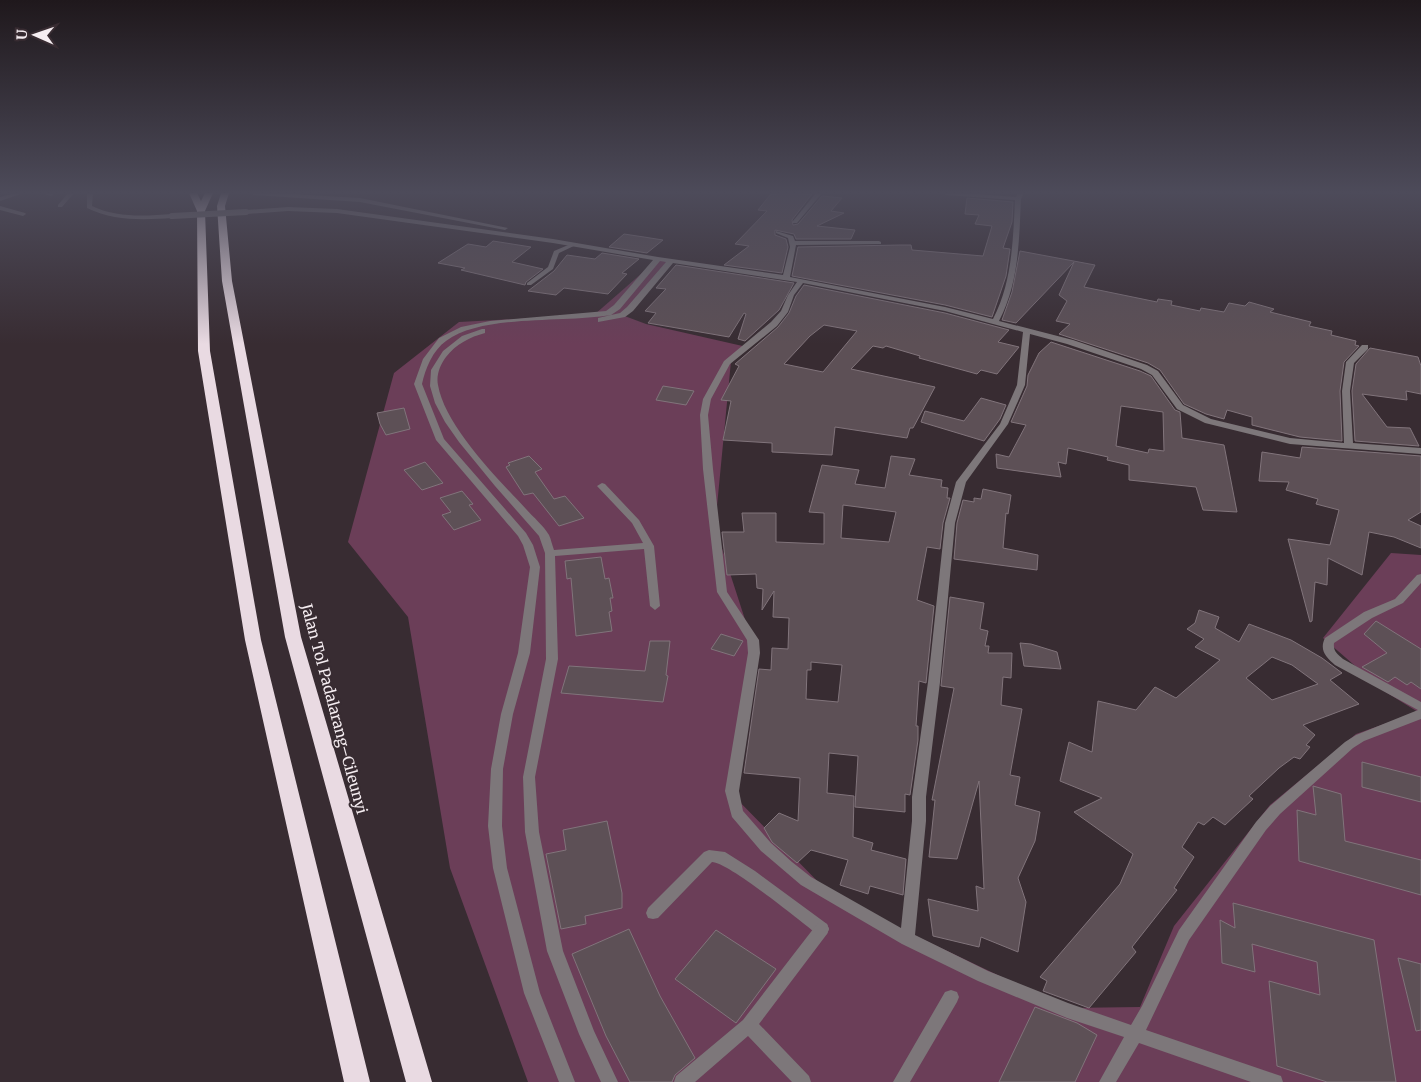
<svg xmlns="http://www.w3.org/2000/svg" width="1421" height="1082" viewBox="0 0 1421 1082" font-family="Merriweather,serif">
<rect width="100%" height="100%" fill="#382c32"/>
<path fill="#6b3e58" d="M658 259 671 261 622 315 646 324 747 347 731 361 715 527 752 641 729 791 832 896 1067 1008 1140 1007 1174 926 1270 805 1356 734 1418 712 1384 691 1323 638 1391 553 1421 555V1082H528L450 868 408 617 348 542 394 373 459 322 594 315Z"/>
<path fill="#5d5056" stroke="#81747b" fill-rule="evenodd" d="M781 193 812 194 792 220 793 225 798 224 822 196 842 198 831 211 844 213 817 226 855 230 851 239H796L794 234 775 230V235L786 239 788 247 782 273 724 265 749 246 735 244 767 211 758 210 770 195Z
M967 198 1013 202 1012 222 1003 248 1010 249 1006 276 992 317 945 305 792 276 798 247 900 245H911L912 250 983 256 992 226 975 224 979 215 965 214Z
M624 234 644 237 663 240 647 253 609 247Z
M493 241 531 247 512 262 543 269 526 282 525 285 461 270 465 268 438 263 468 244 486 247Z
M1020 251 1095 265 1084 287 1157 302 1158 299 1172 301 1171 305 1200 311 1201 308 1224 312 1229 303 1245 306 1249 302 1274 309 1270 312 1311 322 1309 326 1332 331 1331 335 1356 341 1355 345 1359 346 1344 362 1340 391 1342 441 1300 437 1252 425V417L1227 410 1224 419 1206 414 1184 404 1160 370 1148 363 1059 334 1070 324 1056 321 1067 301 1059 295 1074 262 1016 323 1002 320 1012 292Z
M602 253 639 259 622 273 627 274 608 294 564 288 556 295 528 291 554 271 567 255 595 259Z
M676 265 794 283 779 310 745 341 738 339 746 314 744 313 729 337 648 323 656 313 645 311 666 289 656 288Z
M804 285 945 313 1009 330 998 342 1019 347 997 374 981 370 977 374 919 358 920 356 886 346 883 348 873 346 851 369 935 387 913 428H910L907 438 835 427 832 455 772 452V443L723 440 731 401 721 400 739 366 735 364 778 327 789 313 796 296ZM824 325 857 331 823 372 784 364 810 336Z
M1051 342 1140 371 1151 376 1175 410 1180 412 1182 438 1224 445 1237 512 1203 510 1196 487 1129 480V465L1107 460 1108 457 1068 448 1066 464 1058 462 1061 477 997 468 996 454 1009 457 1026 425 1011 422 1027 386 1028 375 1039 353ZM1121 406 1163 412 1164 451 1149 449 1148 453 1116 446Z
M1370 348 1418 357 1421 366V394L1406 391 1407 400 1362 394 1387 427 1410 428 1419 446 1355 441 1352 391 1356 364Z
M663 386 694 391 686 405 656 400Z
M981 398 1006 405 1000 419 984 441 921 422 925 411 964 421Z
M404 408 410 429 386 435 380 424 377 413Z
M1302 447 1421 456V512L1408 520 1421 526V548L1394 537 1369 532 1362 575 1328 558 1327 585 1315 582 1312 621 1310 622 1288 539 1330 545 1339 510 1316 504 1318 499 1286 490 1289 482 1259 481 1262 452 1300 458Z
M529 456 542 469 535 472 554 499 565 496 584 518 559 526 533 493 524 495 506 467 510 465 508 463Z
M891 456 915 459 909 475 942 480 941 487 948 488 947 498H950L943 523 940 549 927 547 917 600 934 606 926 683 919 681 916 726H918V740L910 795 905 794V812L855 807 858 756 829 753 827 793 854 796 853 837 873 843 871 850 906 859 903 895 870 886 868 894 840 885 848 860 811 850 797 863 772 842 764 828 779 813 798 821 800 778 744 773 759 669 771 670 772 648 788 649 789 618 773 617 774 591 762 610 763 589 757 588 756 574 727 575 722 532H744L742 513H776V542L824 544V513L809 512 822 465 859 470 855 484 885 488ZM843 505 896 512 889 542 841 538ZM811 662 842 665 838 702 806 699 807 670H811Z
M425 462 443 483 422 490 404 470Z
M983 489 1011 495 1008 514 1006 513 1003 548 1038 555 1037 570 954 559 957 523 963 500 974 502V498L981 499Z
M462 491 473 504 469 505 481 520 454 530 442 515 451 512 440 498Z
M601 557 605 579 609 578 613 598H610L612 611 609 612 612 631 576 636 571 578 567 579 565 561Z
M950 597 984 603 980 629 988 631 985 646H989L988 653H1012L1011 678 1003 677 1001 705 1022 709 1010 775 1020 777 1015 805 1040 812 1035 841 1018 878 1026 902 1018 952 981 937 979 947 933 936 928 899 978 911 976 886 984 889 979 781 957 859 929 857 935 800H932L954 688 941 686Z
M1199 610 1219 617 1215 628 1239 642 1249 624 1291 640 1322 658 1342 673 1330 680 1359 704 1303 725 1315 735 1306 745 1310 747 1300 759 1294 757 1279 768 1249 796 1253 799 1225 825 1213 817 1204 825 1198 822 1182 847 1194 857 1174 888 1177 890 1132 947 1136 952 1089 1008 1043 991 1047 981 1040 977 1120 884 1133 854 1074 812 1102 798 1060 781 1069 742 1092 752 1098 701 1136 710 1155 687 1176 698 1220 660 1195 647 1204 639 1187 629 1195 623ZM1272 657 1292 665 1318 684 1272 700 1246 678Z
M1376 621 1421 649V689L1411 682 1407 685 1395 677 1388 682 1362 667 1387 653 1364 634Z
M721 634 743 641 734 656 711 649Z
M650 641H670L666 675 668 676 663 702 561 693 569 666 645 671Z
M1020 643 1031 644 1057 652 1061 669 1024 666Z
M1362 762 1421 777V802L1362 787Z
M1313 786 1341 794 1345 841 1421 860V895L1299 861 1297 810 1316 815Z
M607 821 622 893V908L585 916 586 924 561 929 546 854 566 850 563 830Z
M1233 903 1374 940 1396 1082H1327L1277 1066 1269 981 1320 995 1317 962 1252 944 1255 972 1222 963 1220 920 1235 928Z
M629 929 660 996 695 1058 675 1075 672 1082H630L606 1036 572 954Z
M716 930 776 969 736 1023 675 979Z
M1398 958 1421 964V1030L1416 1031Z
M1035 1007 1077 1023 1097 1035 1075 1082H999Z"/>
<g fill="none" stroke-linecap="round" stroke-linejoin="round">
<path fill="#7d777a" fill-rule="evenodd" d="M573 243 578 244 559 253 553 269 531 285H527V283L548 267 554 251Z
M709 850 725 852 755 871 827 924 829 929 827 934 822 936 817 934C800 921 728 862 712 862L658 918 653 919 648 918 646 913 648 908 704 852Z"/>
<path fill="#7d777a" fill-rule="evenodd" d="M16 193H24L0 201V197Z
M41 193H52L54 194 51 196Z
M68 193H74L62 207H58V205Z
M87 193H93L92 206C117 218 145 216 172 214L175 216 172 218C142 220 114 221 87 208Z
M251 193H274L360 198 508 228 505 230 360 202 254 195Z
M816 193H822L797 223H793V221Z
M943 193H962L1016 197 1018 193H1024L1021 199C1019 241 1019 283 999 321L1073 340 1147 365 1158 371 1183 405 1211 419 1290 438 1344 443 1342 391 1346 362 1362 345H1368V349L1354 363 1350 391 1353 443 1421 448V454L1290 444 1205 423 1177 409 1152 375 1141 369 1067 344 1030 334 1025 385 1008 424 966 482 955 523 940 682 926 797V821L915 935 988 971 1068 1003 1131 1025 1142 1006 1179 930 1256 822 1270 806 1345 742 1356 735 1418 710 1335 665C1326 657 1319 650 1325 638L1364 612 1395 599 1417 575 1421 574V583L1403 603 1372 618 1334 643C1333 651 1337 654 1343 659L1421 702V719L1364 741 1353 748 1280 814 1266 830 1189 940 1146 1030 1275 1074 1281 1076 1283 1082H1251L1139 1043 1116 1082H1099L1124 1037 1067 1018 978 981 902 944 801 885 761 851 732 817 725 791 748 653 747 640 717 592 703 469 700 415 703 399 724 361 771 322 781 311 788 295 797 282 673 263 633 311 625 317 598 322V318L620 313 627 307 666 262 660 261 620 309 611 315C565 323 482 314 446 341 433 350 425 369 422 384L444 439 526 533 533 545 540 567 530 653 513 714 503 769 502 826 507 868 540 993 575 1082H559L524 993 493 868 488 826 491 769 501 714 518 653 530 567 523 545 518 536 436 440 414 384 423 359 439 338 461 327 490 321 606 311 614 305 653 260 553 243 337 213 288 211 246 214 243 212 246 210 288 207 337 209 553 239 658 257 783 275 790 247 788 238 776 233V231L793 236 795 241H879L881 242V244L796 245 790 277 945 307 993 319C1012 283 1013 241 1015 200L946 195ZM803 283 945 311 1023 332 1017 385 1000 424 956 482 945 523 928 682 912 797V821L901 928 811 877 792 862 771 843 743 811 739 791 760 653 759 640 727 592 713 469 708 415 711 399 730 364 777 326 788 312 794 295Z
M0 206 25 213 26 214 23 216 0 210Z
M482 329H485V333C470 337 456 344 446 357 440 365 436 375 438 385 445 426 498 479 526 509 533 517 544 526 549 535 551 539 552 545 554 550L643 543 632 523 597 486 602 483 605 484 639 520 654 546 660 606 655 610 650 606 644 549 555 556 558 659 535 777 539 832 563 951 594 1031 618 1082H601L579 1034 547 951 525 832 523 777 546 659 545 553 539 536 495 486 459 442 445 422 435 403 430 386 431 370 443 351 462 336Z
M822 922 827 924 829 929 827 934 759 1024 809 1076 811 1082H792L748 1036 695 1082H674L676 1076 743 1020 817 924Z
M951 990 957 992 959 997 957 1002 910 1082H893L945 992Z"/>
<path fill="#e9dae2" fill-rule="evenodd" d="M189 193H197L201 201 205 193H213L205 211 210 351 261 640 370 1082H344L245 640 198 351 197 211Z
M221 193H229L225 206 232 281 301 637 432 1082H406L285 637 222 281 217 206Z"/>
<path stroke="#7d777a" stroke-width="6" d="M172 216 246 212"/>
</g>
<linearGradient id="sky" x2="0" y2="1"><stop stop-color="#1f181c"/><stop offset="0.56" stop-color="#4d4b5a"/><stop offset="1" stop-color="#4d4b5a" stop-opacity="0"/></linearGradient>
<rect width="1421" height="344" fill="url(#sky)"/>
<g text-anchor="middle" stroke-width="4" stroke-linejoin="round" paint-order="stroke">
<g font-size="15" fill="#f5edf1" stroke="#382c32">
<text transform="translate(334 709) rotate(75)" y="5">Jalan Tol Padalarang–Cileunyi</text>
</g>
</g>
<g transform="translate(35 35) rotate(272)" stroke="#382c32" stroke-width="4" paint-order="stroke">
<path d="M0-4L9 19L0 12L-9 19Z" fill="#f5edf1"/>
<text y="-8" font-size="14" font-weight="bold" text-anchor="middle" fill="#f5edf1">U</text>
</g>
</svg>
